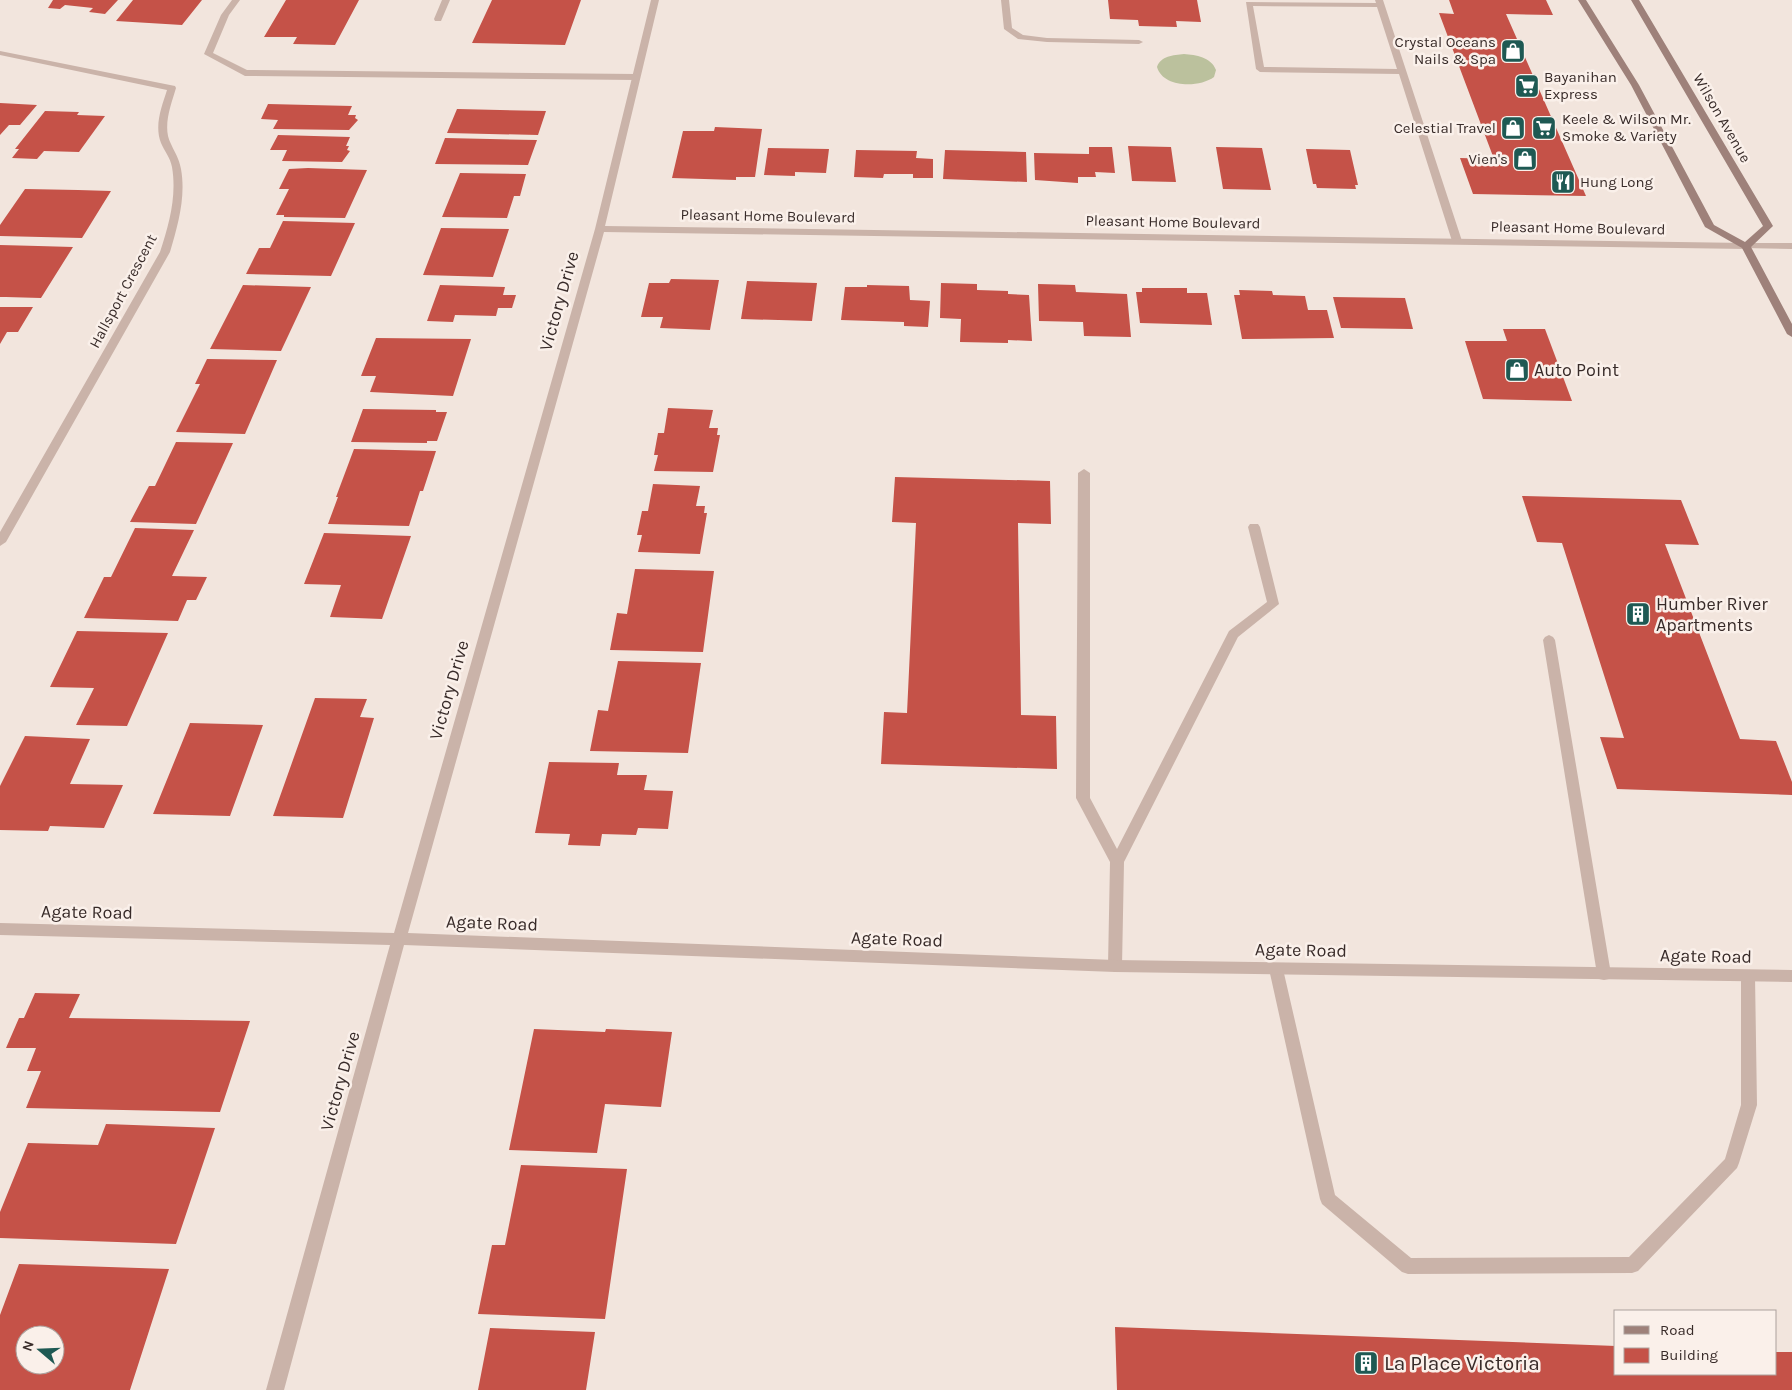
<svg xmlns="http://www.w3.org/2000/svg" width="1792" height="1390" viewBox="0 0 1792 1390" font-family="Karla,sans-serif">
<rect width="100%" height="100%" fill="#f2e5dd"/>
<path fill="#bbc19d" d="M1184 54C1196 55 1211 57 1216 70L1214 77C1199 88 1163 88 1157 67 1161 56 1173 55 1184 54Z"/>
<path fill="#c55248" fill-rule="evenodd" d="M53 0H118L105 14 89 12 93 8 65 5 60 9 48 8Z
M133 0H202L182 25 116 21Z
M286 0H359L335 45 293 44 297 37H264Z
M492 0H581L565 45 472 43Z
M1108 0H1197L1201 22 1176 21 1177 27 1139 26 1138 20 1110 19Z
M1449 0H1546L1553 15 1506 14 1586 196 1473 194 1460 158 1494 159 1439 13 1454 14Z
M0 103 37 105 20 125H9L0 135Z
M268 104 352 106 348 115H356L355 118 358 120 349 130 273 129 278 120 261 119Z
M457 109 500 110 546 111 538 135 447 133Z
M45 111 79 112 77 115 105 116 79 152 44 151 37 159 12 158 19 149H15Z
M715 127 762 129 755 177H736V180L672 178 683 131H714Z
M278 135 350 137 346 146H349L347 150 350 151 342 162 282 161 287 150H270Z
M445 138 490 139 537 140 528 165 435 164Z
M1128 146 1171 147 1176 182 1132 181Z
M1089 147H1112L1115 173 1095 172 1096 177H1078V183L1035 180 1034 153 1089 154Z
M1216 147 1262 148 1271 190 1223 189Z
M768 148 829 149 826 173 795 172V176L764 175Z
M1306 149 1350 150 1358 185H1355L1356 189 1317 188 1316 184H1313Z
M856 150 917 151 916 158 933 159V178H913V174H884L883 178 854 177Z
M945 150 1026 152 1027 182 943 179Z
M308 168 367 170 345 218 284 217V215H276L289 189H279L289 169Z
M460 173 526 174 520 196H514L507 218 442 217Z
M25 189 78 190 111 191 82 238 0 236V225Z
M283 221 355 223 331 276 246 274 259 248H270Z
M441 228 509 229 493 277 423 275Z
M0 245 38 246 73 247 41 298 6 297H0Z
M671 279 719 280 710 330 660 328 663 317H641L649 283H669Z
M747 281 817 283 812 321 741 319Z
M941 283 977 284V290L1008 291V294L1029 295 1032 341 1008 340V343L960 342 961 319 940 318Z
M1038 284 1075 285 1076 292 1127 294 1131 337 1084 336 1083 322 1039 321Z
M243 285 311 287 281 351 210 349Z
M440 285 505 287 503 295H516L512 308H498L496 316 455 315 453 322 427 321Z
M867 285 909 286 910 300 930 301 928 327 904 326V322L841 320 845 287H867Z
M1142 288H1187V293H1207L1212 325 1140 323 1136 292H1142Z
M1239 290 1272 291 1273 295 1305 296 1308 310H1327L1334 338 1242 339 1234 295H1240Z
M1333 297 1405 298 1413 329 1341 328Z
M0 307H33L18 332H7L0 344Z
M1503 329H1545L1572 401 1483 399 1465 341H1507Z
M376 338 471 339 453 396 370 392 376 376H361Z
M207 359 277 360 245 434 176 432 200 384H195Z
M668 408 713 410 709 428H718L717 435H720L713 472 654 471 658 455H654L658 433H664Z
M363 409 436 410V412H447L437 441H427V443L351 442Z
M176 442 233 443 196 524 130 522 149 486H155Z
M354 449 436 451 423 491H420L409 526 328 524 338 497H336Z
M895 477 1050 481 1051 524 1018 523 1021 715 1056 716 1057 769 881 764 884 712 907 713 916 523 892 522Z
M653 484 700 486 696 506H705L704 513H707L700 554 638 552 642 535H637L642 511H648Z
M1522 496 1681 500 1699 545 1665 544 1740 739 1776 741 1792 782V795L1617 789 1600 737 1624 738 1562 543 1537 542Z
M135 528 194 530 172 576 207 577 196 600H187L178 621 84 618 104 577H111Z
M324 533 411 536 382 619 330 617 341 585 304 584Z
M635 569 714 571 703 652 610 650 617 613 627 614Z
M77 631 168 633 127 726 76 725 94 688 50 687Z
M618 661 701 663 688 753 590 751 598 710 608 711Z
M315 698 367 699 360 717 374 718 343 818 273 816Z
M190 723 263 725 230 816 153 814Z
M25 736 90 739 70 784 123 785 104 828 50 826 48 831 0 830V786Z
M549 762 619 763 617 775H647L644 790 673 791 668 829 638 828 636 835 602 834 600 846 568 845 570 834 535 833Z
M35 993 80 994 69 1018 250 1021 220 1112 26 1108 41 1071H27L36 1048H6L19 1018H24Z
M534 1029 605 1032 606 1029 672 1032 661 1107 605 1104 597 1153 509 1150Z
M106 1124 215 1128 176 1244 0 1238V1212L28 1143 98 1145Z
M521 1165 627 1169 605 1319 478 1314 492 1245H505Z
M19 1264 169 1269 130 1390H0V1315ZM25 1335H55V1365H25Z
M1115 1327 1616 1346V1374H1776V1352H1792V1390H1117Z
M490 1328 595 1332 586 1390H478Z"/>
<g fill="none" stroke-linecap="round" stroke-linejoin="round">
<path fill="#cab3a9" fill-rule="evenodd" d="M232 0H240L229 15 213 53 247 70 636 74 640 77 636 80 245 76 204 54 221 15Z
M442 0H450L441 21H435L434 19Z
M1001 0H1009L1012 28 1023 35 1047 38 1139 40 1143 42 1139 44 1047 42 1018 39 1004 29Z
M1375 0H1383L1462 241 1460 243 1457 244 1452 241 1399 74 1260 72 1256 69 1246 2 1376 3ZM1253 6 1377 7 1397 69 1264 67Z
M1746 243H1792V249L1743 248 1741 246Z
M1084 469 1090 473V798L1117 849 1229 631 1267 602 1248 527 1250 524H1258L1260 527 1279 604 1238 637 1124 862 1122 966 1120 970 1115 972 1110 970 1108 966 1110 862 1076 798 1078 473Z
M1549 635 1553 637 1555 640 1611 974 1609 979 1604 980 1599 979 1597 974 1543 640 1545 637Z
M1276 963 1281 965 1283 969 1335 1195 1411 1258 1629 1257 1725 1159 1741 1105V976L1743 971 1748 970 1753 971 1755 976 1757 1105 1739 1163 1737 1168 1638 1271 1632 1273 1408 1274 1402 1272 1322 1204 1320 1199 1269 969 1271 965Z"/>
<path fill="#cab3a9" fill-rule="evenodd" d="M651 0H659L605 226 1746 243 1751 246 1746 249 604 232 408 933 1115 960 1792 970V982L1115 972 404 945 284 1390H266L390 945 0 935V923L394 933 595 229Z
M0 51 175 86 176 88C171 105 162 127 171 144 175 153 179 158 181 169 186 197 178 225 170 252L6 542 0 546V532L160 252C169 225 177 196 172 167 170 157 165 152 161 143 154 125 162 106 167 90L0 55Z"/>
<path fill="#9e817a" fill-rule="evenodd" d="M1578 0H1586L1639 85 1714 225 1745 242 1763 226 1631 0H1639L1773 226 1751 247 1792 324V337L1787 334 1742 248 1705 227 1631 85Z"/>
</g>
<defs>
<symbol id="shop-square" viewBox="-11 -11 22 22"><rect x="-9" y="-9" width="18" height="18" rx="4" fill="#1e5953" stroke="#faf0ea"/><path d="M-5-2.5h2.3a2.7 3.5 0 0 1 5.4 0H5L5.5 6h-11ZM-1.5-2.5h3a1.5 2.3 0 0 0-3 0Z" fill="#fff"/></symbol>
<symbol id="supermarket-square" viewBox="-11 -11 22 22"><rect x="-9" y="-9" width="18" height="18" rx="4" fill="#1e5953" stroke="#faf0ea"/><path d="M-6-5.5h2.5l.6 2H6L4.5 2H-2.5L-4.4-4H-6ZM-1.5 3.2a1.3 1.3 0 1 0 .1 0ZM3 3.2a1.3 1.3 0 1 0 .1 0Z" fill="#fff"/></symbol>
<symbol id="restaurant-square" viewBox="-11 -11 22 22"><rect x="-9" y="-9" width="18" height="18" rx="4" fill="#1e5953" stroke="#faf0ea"/><path d="M-5-6h1v4h1v-4h1v4h1v-4h1v5L-1.5 .5V6h-2V.5L-5-1ZM5-6V6H3V1.5H1.5Q1.5-4 5-6Z" fill="#fff"/></symbol>
<symbol id="building-square" viewBox="-11 -11 22 22"><rect x="-9" y="-9" width="18" height="18" rx="4" fill="#1e5953" stroke="#faf0ea"/><path d="M-4-6H4V6H1V3H-1V6H-4ZM-2.5-4.3h1.7v1.8h-1.7ZM.8-4.3h1.7v1.8H.8ZM-2.5-1h1.7V.8h-1.7ZM.8-1h1.7V.8H.8Z" fill="#fff"/></symbol>
</defs>
<g fill-rule="evenodd">
<use href="#shop-square" x="1499" y="37" width="28" height="28"/>
<use href="#supermarket-square" x="1513" y="72" width="28" height="28"/>
<use href="#shop-square" x="1499" y="114" width="28" height="28"/>
<use href="#supermarket-square" x="1530" y="114" width="28" height="28"/>
<use href="#shop-square" x="1511" y="145" width="28" height="28"/>
<use href="#restaurant-square" x="1549" y="168" width="28" height="28"/>
<use href="#shop-square" x="1503" y="356" width="28" height="28"/>
<use href="#building-square" x="1624" y="600" width="28" height="28"/>
<use href="#building-square" x="1352" y="1349" width="28" height="28"/>
</g>
<g text-anchor="middle" stroke-width="5" stroke-linejoin="round" paint-order="stroke">
<g font-size="15" fill="#382b29" stroke="#faf0ea" text-anchor="end">
<text x="1496" y="47">Crystal Oceans<tspan x="1496" dy="17">Nails &amp; Spa</tspan></text>
<text x="1544" y="82" text-anchor="start">Bayanihan<tspan x="1544" dy="17">Express</tspan></text>
<text x="1562" y="124" text-anchor="start">Keele &amp; Wilson Mr.<tspan x="1562" dy="17">Smoke &amp; Variety</tspan></text>
<text x="1496" y="133">Celestial Travel</text>
<text x="1508" y="164">Vien's</text>
<text x="1580" y="187" text-anchor="start">Hung Long</text>
</g>
<g font-size="15" fill="#382b29" stroke="#faf0ea">
<text transform="translate(1722 118) rotate(60)" y="5">Wilson Avenue</text>
<text transform="translate(768 216) rotate(1)" y="5">Pleasant Home Boulevard</text>
<text transform="translate(1173 222) rotate(1)" y="5">Pleasant Home Boulevard</text>
<text transform="translate(1578 228) rotate(1)" y="5">Pleasant Home Boulevard</text>
<text transform="translate(123 291) rotate(-62)" y="5">Hallsport Crescent</text>
</g>
<g font-size="18" fill="#382b29" stroke="#faf0ea">
<text transform="translate(559 301) rotate(-74)" y="6">Victory Drive</text>
<text transform="translate(449 690) rotate(-74)" y="6">Victory Drive</text>
<text transform="translate(87 912) rotate(1)" y="6">Agate Road</text>
<text transform="translate(492 923) rotate(2)" y="6">Agate Road</text>
<text transform="translate(897 939) rotate(2)" y="6">Agate Road</text>
<text transform="translate(1301 950) rotate(1)" y="6">Agate Road</text>
<text transform="translate(1706 956) rotate(1)" y="6">Agate Road</text>
<text transform="translate(340 1081) rotate(-74)" y="6">Victory Drive</text>
</g>
<g font-size="18" fill="#382b29" stroke="#faf0ea" text-anchor="start">
<text x="1534" y="376">Auto Point</text>
<text x="1656" y="610">Humber River<tspan x="1656" dy="21">Apartments</tspan></text>
</g>
<g font-size="21" fill="#382b29" stroke="#faf0ea" text-anchor="start">
<text x="1384" y="1370">La Place Victoria</text>
</g>
</g>
<rect x="1614" y="1310" width="162" height="65" fill="#faf0ea" stroke="#aca19d"/>
<rect x="1624" y="1326" width="25" height="8" fill="#9e817a" stroke="#aca19d"/>
<text x="1660" y="1335" font-size="15" fill="#382b29">Road</text>
<rect x="1624" y="1348" width="25" height="15" fill="#c55248" stroke="#aca19d"/>
<text x="1660" y="1360" font-size="15" fill="#382b29">Building</text>
<g transform="translate(40 1350) rotate(289)"><circle r="24" fill="#faf0ea" stroke="#aca19d"/>
<path d="M0-4L9 19L0 12L-9 19Z" fill="#1e5953"/>
<text y="-8" font-size="14" font-weight="bold" text-anchor="middle" fill="#382b29">N</text>
</g>
</svg>
